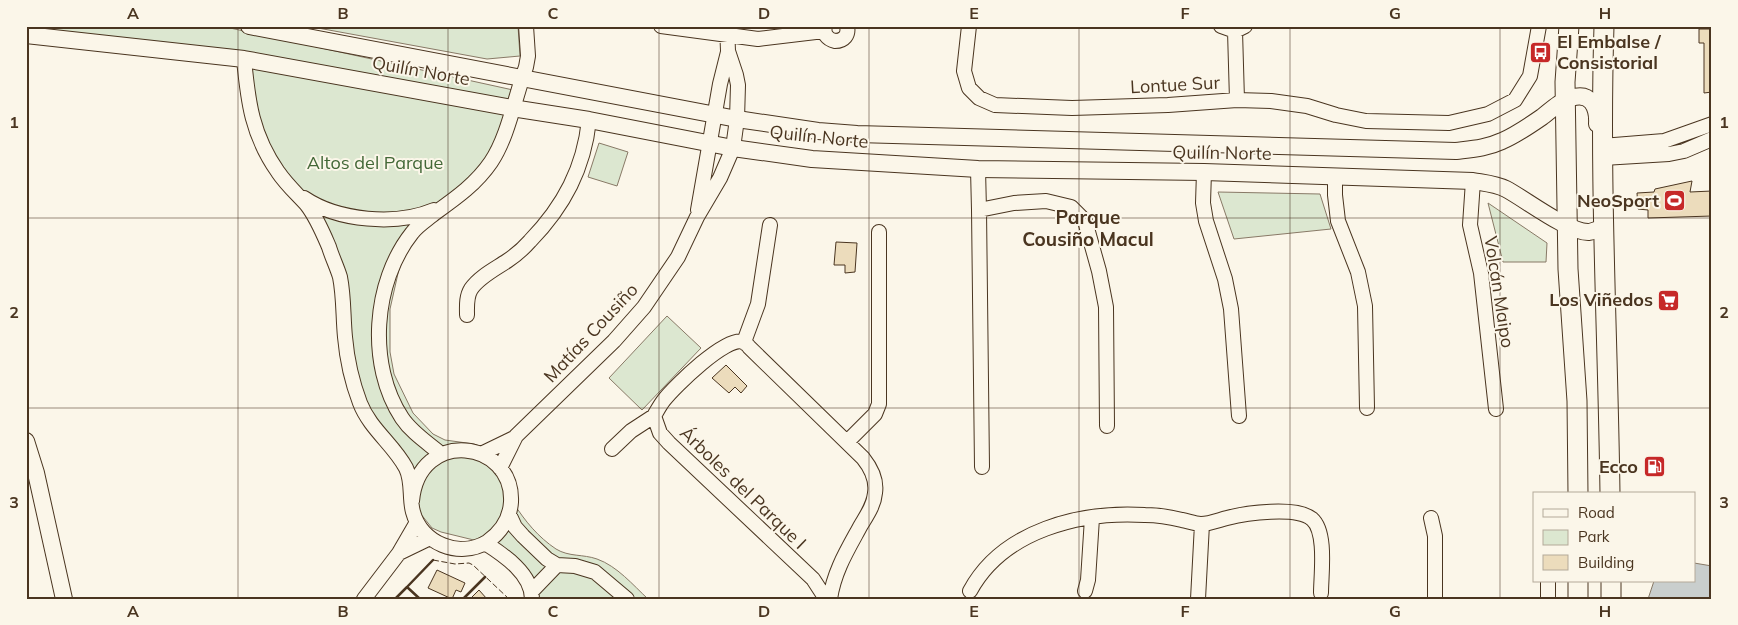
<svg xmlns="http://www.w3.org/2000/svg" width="1738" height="625" viewBox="0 0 1738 625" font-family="Mulish,sans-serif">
<rect width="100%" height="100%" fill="#fbf6e9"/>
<path fill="#dce7d0" stroke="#887966" d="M26 26H221L513 90 508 100 26 31Z
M307 26H518L520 56 487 59Z
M251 61 518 112 509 141 414 236 399 269 390 309V352L394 374 413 413 433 434 445 440 474 444 482 447C503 484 520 525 556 549 569 557 583 554 597 559 617 566 633 585 648 599H528L522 579 482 542 441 532 432 528 420 513 383 435 356 383 345 292 290 182 257 124Z
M599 143 628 152 617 186 588 177Z
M1218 192 1320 194 1331 229 1234 239Z
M1488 203 1547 243 1546 262H1503Z
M667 316 701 348 642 410 609 378Z"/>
<path fill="#c9cecd" stroke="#887966" d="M1694 563 1712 566V599H1648L1654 581H1694Z"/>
<path fill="#ecdcbc" stroke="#4a3520" d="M1699 29H1712V92L1704 93V43H1699Z
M1692 181 1690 192 1712 191V216L1648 218V210L1638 209 1637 193 1654 192 1655 189Z
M836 242 857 243 855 272 845 273V265H834Z
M726 365 747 386 741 393 735 387 729 393 712 378Z
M437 570 465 583 461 592 456 590 452 599 428 588Z
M479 590 487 599H470Z"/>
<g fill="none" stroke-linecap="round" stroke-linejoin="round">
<defs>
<path id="minor" d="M661 26 758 39 824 31
M825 26C823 34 827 39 835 41 844 41 849 35 847 26
M969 26 964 71 969 88 979 98 995 105 1072 108 1168 105 1237 100 1271 101 1307 106 1336 115 1366 121 1449 123 1488 114 1515 100 1530 76 1539 26
M1221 26 1235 31 1245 26
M1235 31 1237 100
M244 59C248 102 252 135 278 172 286 184 297 194 307 205 317 218 323 233 329 247 332 257 337 267 340 277 344 297 343 317 345 337 347 360 352 382 360 403 370 429 394 445 406 468 413 482 409 498 413 512 421 543 459 559 487 542 500 533 510 519 511 502 514 440 419 427 412 501
M1602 146 1664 141 1712 124
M1603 158 1669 154 1684 151 1712 139
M978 169 979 210
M1204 172 1203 203 1206 221 1225 279 1231 309 1239 416
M1335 176V195L1338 221 1358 272 1365 306 1367 408
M1473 181 1470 225 1481 273 1496 409
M304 198C338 221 396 226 434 210
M698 210 720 84 728 52
M467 315C467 307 466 297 471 289 479 277 495 269 507 261 516 255 523 249 530 241 564 206 584 168 589 120
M744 342 758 304 770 225
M847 442 875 414 879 404V232
M612 449 631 431 654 416
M441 454C428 443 412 433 402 418 367 365 373 282 412 233 418 225 428 219 435 213 456 198 476 184 491 162 508 137 515 97 526 67L528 56 526 26
M481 454 514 438
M982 467 979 210 1014 203 1046 201 1071 207 1085 221 1099 271 1106 307 1107 426
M500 468 516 436 614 341 644 307 678 257 697 217 720 178 733 148 737 119 738 85 736 75 728 51 727 26
M509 514 515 527 523 536 547 559 557 565 575 566 595 572 627 599
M1431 518 1435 536V599
M485 543C504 555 532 574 532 599
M399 553 430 538
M532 591 557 565
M970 591C1003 530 1081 511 1145 515 1158 515 1170 517 1182 520 1188 521 1195 524 1201 524 1209 524 1219 520 1227 518 1246 513 1296 506 1312 519 1327 532 1321 575 1321 593
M1085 591 1088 580 1092 518
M364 599 399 553 417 522
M826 599 813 579 669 443 660 433 654 416C657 411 660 405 664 400 674 387 727 335 743 342 744 342 749 346 749 347L863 458C871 468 877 480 875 493 874 505 867 515 861 525 848 549 834 571 830 599
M1198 599 1202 524
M1548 599V581"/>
<path id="tertiary" d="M249 26 737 119 818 131 857 134 1456 151C1472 149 1487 148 1502 141 1516 135 1529 126 1542 117 1551 110 1560 101 1571 98 1591 91 1598 108 1597 124
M26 35 244 59 512 108 589 120 733 148 812 159 978 169 1204 172 1473 181C1484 183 1496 184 1506 189 1525 199 1569 233 1589 232 1594 231 1599 229 1604 227
M26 441 36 473 64 599"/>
<path id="secondary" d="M1569 26 1565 82 1568 269 1577 401 1578 494
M1604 26C1599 182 1608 338 1610 494
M1578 581V599
M1611 581V599"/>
</defs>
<use href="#minor" stroke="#4a3520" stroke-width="16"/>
<use href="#tertiary" stroke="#4a3520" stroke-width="18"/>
<use href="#secondary" stroke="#4a3520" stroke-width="21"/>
<use href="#minor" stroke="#fbf6e9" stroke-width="14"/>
<use href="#tertiary" stroke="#fbf6e9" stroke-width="16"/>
<use href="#secondary" stroke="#fbf6e9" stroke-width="19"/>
<path stroke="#4a3520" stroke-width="1" stroke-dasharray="6 2.5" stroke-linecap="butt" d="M433 560 455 564 469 563 473 565 509 599"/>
<path stroke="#4a3520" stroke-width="2.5" d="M395 599 407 587
M420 599 407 587 433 560
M463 599 485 577"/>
</g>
<path fill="none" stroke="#4a3520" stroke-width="1" stroke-opacity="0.55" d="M238 26V599M448 26V599M659 26V599M869 26V599M1079 26V599M1290 26V599M1500 26V599M26 218H1712M26 408H1712"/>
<defs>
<symbol id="bus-square" viewBox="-11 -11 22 22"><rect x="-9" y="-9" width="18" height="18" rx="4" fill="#c62828" stroke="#fbf6e9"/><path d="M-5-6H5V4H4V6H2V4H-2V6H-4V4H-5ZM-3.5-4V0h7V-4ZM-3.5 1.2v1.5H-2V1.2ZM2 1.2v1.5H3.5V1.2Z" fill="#fff"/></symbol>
<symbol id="stadium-square" viewBox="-11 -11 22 22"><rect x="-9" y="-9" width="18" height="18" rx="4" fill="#c62828" stroke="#fbf6e9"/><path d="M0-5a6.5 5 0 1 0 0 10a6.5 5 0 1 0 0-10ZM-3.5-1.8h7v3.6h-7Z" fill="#fff"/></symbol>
<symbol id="supermarket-square" viewBox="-11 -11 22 22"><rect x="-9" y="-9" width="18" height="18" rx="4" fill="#c62828" stroke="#fbf6e9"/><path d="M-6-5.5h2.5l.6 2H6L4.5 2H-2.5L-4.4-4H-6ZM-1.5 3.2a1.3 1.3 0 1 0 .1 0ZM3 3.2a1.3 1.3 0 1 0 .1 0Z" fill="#fff"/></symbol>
<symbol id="fuel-square" viewBox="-11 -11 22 22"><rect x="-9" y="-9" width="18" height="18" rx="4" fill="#c62828" stroke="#fbf6e9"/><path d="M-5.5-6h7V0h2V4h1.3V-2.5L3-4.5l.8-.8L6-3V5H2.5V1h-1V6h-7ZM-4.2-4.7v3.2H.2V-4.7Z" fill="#fff"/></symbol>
</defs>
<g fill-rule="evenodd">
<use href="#bus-square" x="1528" y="40" width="25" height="25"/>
<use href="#stadium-square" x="1662" y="188" width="25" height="25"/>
<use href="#supermarket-square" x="1656" y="288" width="25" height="25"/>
<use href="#fuel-square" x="1642" y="454" width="25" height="25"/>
</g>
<g text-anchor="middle" stroke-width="4" stroke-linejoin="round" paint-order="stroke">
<g font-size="18" font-weight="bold" fill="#4a3520" stroke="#fbf6e9" text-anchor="end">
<text x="1557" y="48" text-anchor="start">El Embalse /<tspan x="1557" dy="21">Consistorial</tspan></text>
<text x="1659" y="207">NeoSport</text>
<text x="1653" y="306">Los Viñedos</text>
<text x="1638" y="473">Ecco</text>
</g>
<g font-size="18" fill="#4a3520" stroke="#fbf6e9">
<text transform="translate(421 71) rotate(10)" y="6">Quilín Norte</text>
<text transform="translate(1175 85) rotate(-3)" y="6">Lontue Sur</text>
<text transform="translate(819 137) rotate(6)" y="6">Quilín Norte</text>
<text transform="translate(1222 153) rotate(1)" y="6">Quilín Norte</text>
<text transform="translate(1499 292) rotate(81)" y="6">Volcán Maipo</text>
<text transform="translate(591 333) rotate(-47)" y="6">Matías Cousiño</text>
<text transform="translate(743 488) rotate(44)" y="6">Árboles del Parque I</text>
</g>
<g font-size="18" fill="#436837" stroke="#fbf6e9">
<text x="375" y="169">Altos del Parque</text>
</g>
<g font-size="19" font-weight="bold" fill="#4a3520" stroke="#fbf6e9">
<text x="1088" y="224">Parque<tspan x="1088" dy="22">Cousiño Macul</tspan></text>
</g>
</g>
<rect width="1738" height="625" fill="none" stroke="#fbf6e9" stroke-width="55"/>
<rect x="1533" y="492" width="162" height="90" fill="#fbf6e9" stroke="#b4a999"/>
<rect x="1543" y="509" width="25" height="8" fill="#fbf6e9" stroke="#b4a999"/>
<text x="1578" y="518" font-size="15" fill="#4a3520">Road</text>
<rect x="1543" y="530" width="25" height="15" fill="#dce7d0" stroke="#b4a999"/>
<text x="1578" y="542" font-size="15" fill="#4a3520">Park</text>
<rect x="1543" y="555" width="25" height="15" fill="#ecdcbc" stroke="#b4a999"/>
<text x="1578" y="568" font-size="15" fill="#4a3520">Building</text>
<rect x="28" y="28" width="1682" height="570" fill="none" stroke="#4a3520" stroke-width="2"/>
<g font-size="16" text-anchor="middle" font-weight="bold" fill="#4a3520">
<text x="133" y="19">A</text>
<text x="343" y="19">B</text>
<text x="553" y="19">C</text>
<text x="764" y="19">D</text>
<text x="974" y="19">E</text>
<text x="1185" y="19">F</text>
<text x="1395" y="19">G</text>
<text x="1605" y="19">H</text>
<text x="14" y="128">1</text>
<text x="1724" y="128">1</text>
<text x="14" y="318">2</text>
<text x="1724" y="318">2</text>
<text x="14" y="508">3</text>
<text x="1724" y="508">3</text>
<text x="133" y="617">A</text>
<text x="343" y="617">B</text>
<text x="553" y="617">C</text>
<text x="764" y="617">D</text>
<text x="974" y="617">E</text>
<text x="1185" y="617">F</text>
<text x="1395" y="617">G</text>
<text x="1605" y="617">H</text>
</g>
</svg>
